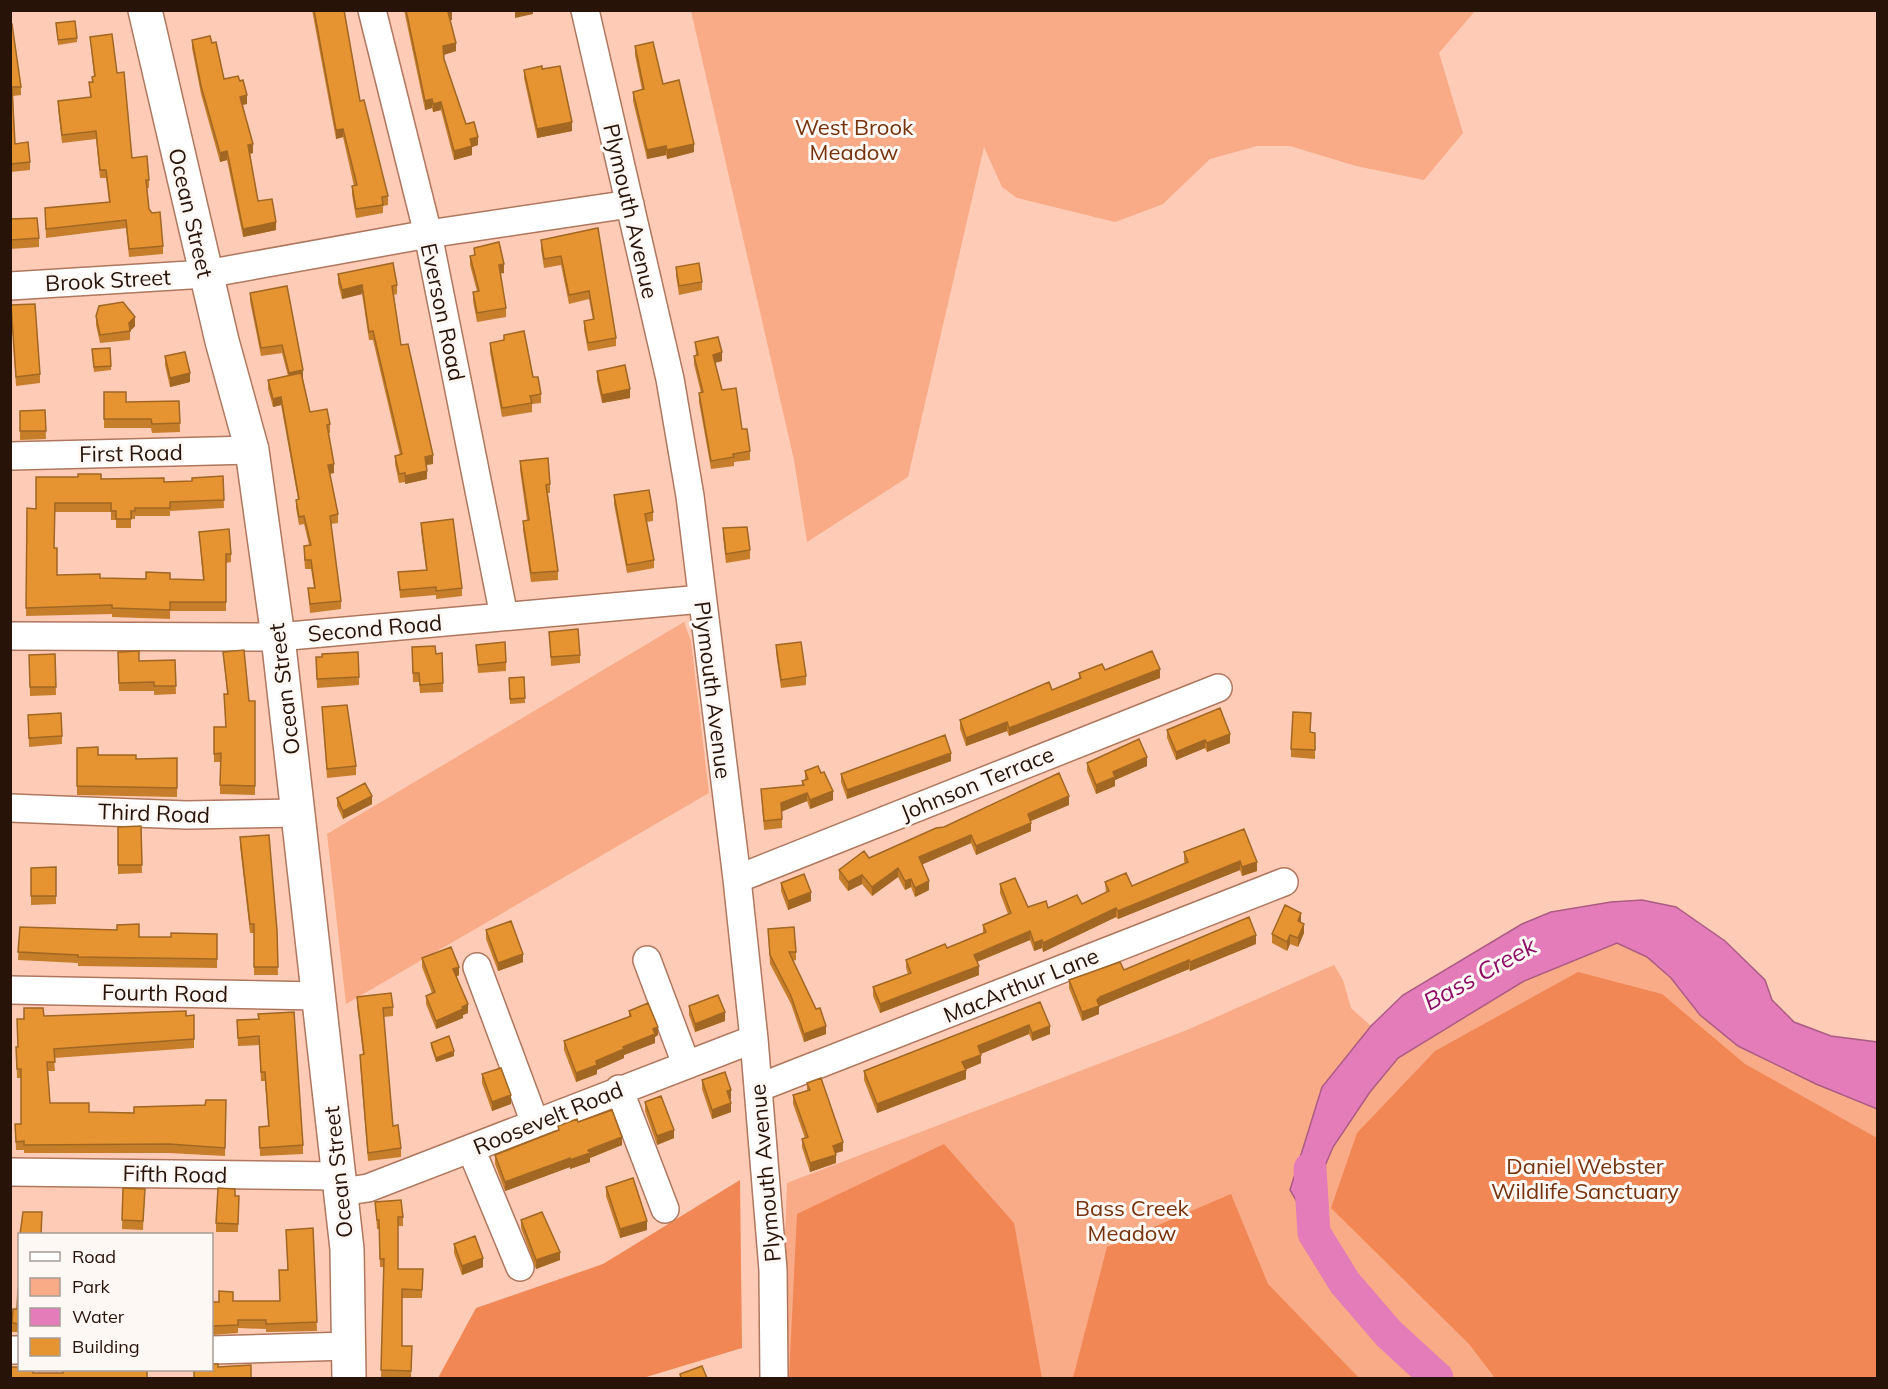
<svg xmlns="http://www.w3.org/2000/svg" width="1888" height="1389" viewBox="0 0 1888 1389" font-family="Mulish,sans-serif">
<rect width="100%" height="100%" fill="#feccb6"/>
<path fill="#f9aa86" d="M691 11V10L1475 11 1439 53 1463 133 1424 180 1356 166 1290 146H1257L1210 159 1163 204 1115 222 1017 198 1002 187 984 147 908 477 807 542 794 460Z
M684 622 691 641 709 793 346 1004 327 834Z
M1617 943 1647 957 1671 978 1700 1015 1877 1109V1378H780L787 1183 1187 1030 1334 965 1343 980 1351 1008 1371 1026 1322 1087 1290 1190 1321 1212 1322 1173 1333 1147 1370 1092 1398 1058 1524 981Z"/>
<path fill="#f18754" d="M1578 972 1662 994 1745 1064 1877 1138V1378H1495L1469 1344 1331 1208 1357 1133 1435 1051Z
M944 1144 1014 1223 1042 1378H789L797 1214Z
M740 1180 742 1348 643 1378H438L476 1308 603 1264Z
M1231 1194 1268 1284 1359 1378H1073L1107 1247Z"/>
<path fill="#e47cb9" stroke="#ac5c84" stroke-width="1.5" d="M1642 900 1676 907 1725 941 1765 980 1772 1000 1794 1022 1831 1036 1877 1042V1109L1816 1084 1738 1046 1700 1015 1671 978 1647 957 1617 943 1524 981 1398 1058 1370 1092 1333 1147 1322 1173 1321 1212 1311 1214 1300 1207 1290 1190 1322 1087 1371 1026 1403 995 1522 924 1551 912 1611 902Z"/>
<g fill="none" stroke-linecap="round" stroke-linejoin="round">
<path stroke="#e47cb9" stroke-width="33" d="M1310 1169 1314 1233 1345 1283 1389 1334 1437 1378"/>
<defs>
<path id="minor" d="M372 10 428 234 504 616
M585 10 670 379 690 496 737 879 754 1039 773 1270 774 1378
M10 286 206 274 428 234 630 204
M10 456 252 450
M10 636 278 637 702 599
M10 808 186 815 298 813
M737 879 1218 688
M647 960 686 1064
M477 967 535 1123
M10 990 319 996
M758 1088 1284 882
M619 1089 665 1209
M471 1149 520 1267
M10 1172 339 1176
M341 1192 368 1188 754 1039
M10 1350H20
M212 1350 349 1346"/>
<path id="major" d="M145 10 222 341 252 450 278 637 347 1249 349 1378"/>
</defs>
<use href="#minor" stroke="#af775d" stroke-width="30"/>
<use href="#major" stroke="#af775d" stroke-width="36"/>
<use href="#minor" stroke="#fff" stroke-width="27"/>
<use href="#major" stroke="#fff" stroke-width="33"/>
</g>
<path fill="#c67e2b" d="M312 10H344L360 101 388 196V205L383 206V213L356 218 352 195V186H354L343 137 336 139Z
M404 10H452V20H450L456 51 444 55V59L466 124 478 145 472 147V155L454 160 441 110 433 112 432 108 425 110Z
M56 23 77 38V42L58 45Z
M10 24 21 87V95L13 96 15 144 30 162V170L10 172Z
M90 37 117 73 132 158 149 180V188H147L149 209 163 246V254L129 257 126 228 46 238 45 208 109 202 106 178H100L96 139 62 143 58 109V101L90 97 89 82H92V77L94 76Z
M192 40 212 43 224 79 247 104 243 105 253 153 250 154 258 201 276 230 243 237 227 160 220 162 201 94 192 48Z
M635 46 663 84 694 152 667 159 666 155 647 159 633 101V92L642 90 635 55Z
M542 69 572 131 537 138 524 78V70Z
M10 219 39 238V247L10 249Z
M598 228 616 338V346L588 351 584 330V321L593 320 589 299 569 304 561 265 544 268 541 249V240Z
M474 248 504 273H500L506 308V317L477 322 473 301V292L477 291 470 265V256L474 255Z
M676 267 702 282V290L679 295 676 276Z
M338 274 397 285V294L394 295 401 345 433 464 426 465 427 479 405 484V482L399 483 395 464V456L400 455 373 340H369L362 294 342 299 338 283Z
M250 293 303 378 310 412 330 424V433H329L334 473 330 474 338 514V523L331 524 341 601V609L310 613 308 588H314L311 569H305L304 554V546L309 545 304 524 299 525 296 508V500L298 499 281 405 273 407 268 389V380L288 376 282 353 261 356 250 301Z
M11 305 40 374V383L16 386Z
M96 316 135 326 130 331V340L100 343 96 325Z
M504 335 533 377 541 394V403L532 404V412L502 417 490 352V343L504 340Z
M695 342 722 361 715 363 722 390 742 429 750 451V460L734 462V466L711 469 699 402V393H701L694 364V356L696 355Z
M92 354 111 366V370L94 372Z
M165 356 190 382 170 387 165 365Z
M597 371 630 398 602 403 597 380Z
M104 392 126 402 179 401 180 432 152 433 151 428H104Z
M45 410 46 439 20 440V411Z
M520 461 550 484V493H548L558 571V580L531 582 523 530V521L527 520 520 470Z
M223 476 224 508 170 511V516H135V519H131V528H116V520H111V512H55L54 548 57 575 100 578 203 580 199 532 231 554V562L226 563V611H170V619L112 617V614L26 616 27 508 36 509 101 479 164 482 192 481Z
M614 495 653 512V521L646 522 654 560V568L627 573 614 504Z
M421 523 462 588V596L436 599V595L400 598 398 572 426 570 421 531Z
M723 528 750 550V559L726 563 723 537Z
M549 632 580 655V663L551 666Z
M476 645 506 662V671L478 673Z
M776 645 806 676V685L781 688 776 653Z
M118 652 139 661 175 660 176 694 154 695V691H119Z
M223 652 249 701H255V795L220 794V762H214V727H226L224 694H227Z
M55 654 56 695 30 696 29 655Z
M436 654 443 683V692L420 693 419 682H413L412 656Z
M316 657 359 677V685L317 688Z
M1105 670 1160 678 1009 736 1007 731 966 746 960 729V720L1052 690 1079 678V673Z
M524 677 525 703 510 704 509 678Z
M322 707 356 766V775L327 778Z
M28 715 62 736V744L29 747Z
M1167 730 1230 743 1207 752 1205 748 1176 760 1167 738Z
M1311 732 1315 733V759L1291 757V749Z
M77 748 98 755 136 759 177 758V797L77 795Z
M951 761 847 799 841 782V774Z
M1087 763 1147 766 1115 780V786L1096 794 1087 771Z
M805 771 833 800 810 809 807 801 782 811V828L764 830 761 789 802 785V781L805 780Z
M337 798 372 804 343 819 337 806Z
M1069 805 1031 821V831L976 855 971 843 922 864 929 890 915 897 911 887 905 890 898 877 872 896 862 884 848 891 839 879V870L944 827Z
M141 826 142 873 118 874V827Z
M1244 829 1257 871 1242 876 1240 870 1118 919 1116 917 1043 952 1042 948 1034 951 1030 940 977 962 979 975 880 1013 873 996V987L908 974 906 968V960L947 948 983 933V925L1008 914 1000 893V884L1028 907 1048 908 1082 904 1106 893 1105 882 1132 886 1185 863 1184 861V852Z
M240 837 277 930 278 975H254V933H250L240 846Z
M56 867V904L31 905V868Z
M781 883 811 901 788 910 781 891Z
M1301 922 1304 933 1298 947 1290 944 1287 951 1272 943V934Z
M20 927 139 937H171L217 934V968L78 966V963L18 960Z
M768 929 796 952V960L793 961 826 1034 804 1042 791 1004 770 964Z
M486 930 523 962 498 971 486 939Z
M1256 944 1190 971 1189 969 1100 1006 1099 1007V1014L1082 1021 1069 988V980L1124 970Z
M422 958 459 975 456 977 468 1013 463 1015V1018L436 1029 426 1004V996L432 993 422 967Z
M357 997 393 1007V1016L384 1017 393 1126 401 1148V1157L368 1161 360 1063V1055L363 1054 357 1006Z
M1040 1002 1050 1034 1032 1041 1029 1034 981 1054V1063L965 1070 966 1079 877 1113 864 1080V1071Z
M689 1006 725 1021 695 1032 689 1015Z
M629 1011 658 1035 655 1037V1043L624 1055V1058L597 1070V1074L576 1082 564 1050V1041L629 1017Z
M194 1015V1048L54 1058 55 1071H47L50 1103 89 1112 134 1113 205 1105 226 1100 225 1156 169 1153H24V1150H16L15 1124H21V1078H17L16 1047H18L24 1019 44 1016Z
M258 1019 303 1145V1154L260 1156 259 1127 268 1126 265 1081H261L259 1045 238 1046 237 1020Z
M431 1043 454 1056 436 1062 431 1047Z
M482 1074 511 1104 492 1111 482 1083Z
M702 1080 731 1099H730L731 1112 712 1119 702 1089Z
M807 1083 843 1151 835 1153 836 1163 810 1172 802 1147V1139L805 1138 793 1104V1095L807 1090Z
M645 1102 674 1138 657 1145 645 1111Z
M578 1122 622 1145 590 1158V1162L570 1169V1167L505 1191 495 1164V1155L558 1130V1126Z
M606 1187 647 1230 620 1238 606 1196Z
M123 1188 145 1189 143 1230 122 1229Z
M235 1196H239L238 1232H216V1223Z
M375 1202 403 1217V1226H398V1269H423L422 1298H402V1346H412L411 1378H381L384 1267H380L379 1229H377Z
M521 1220 560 1260 536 1269 521 1228Z
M313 1228 317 1331 266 1332V1329L238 1328V1333L212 1335V1302L233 1301H280L288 1270 286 1230Z
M454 1244 483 1267 462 1275 454 1253Z
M20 1289V1332H12V1323L17 1309Z"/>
<path fill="#a16723" d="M515 10H533V14L515 18Z
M452 11V20L448 21V12Z
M456 43V51L443 55V46Z
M247 95V104L240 105V97Z
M432 99V108L425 110V101Z
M441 102V110L433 112V104Z
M572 122V131L537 138V129Z
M343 129V137L336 139V130Z
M478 137V145L472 147V155L454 160V151L470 139Z
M253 144V153L248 154V145Z
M694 144V152L667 159V150Z
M666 146V155L647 159V150Z
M227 151V160L220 162V153Z
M276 222V230L243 237V229Z
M504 264V273L499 274V265Z
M362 285V294L342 299V290Z
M135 317V326L129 332V323Z
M722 352V361L713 363V355Z
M303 370V378L289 382V373Z
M190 373V382L170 387V378Z
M630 389V398L602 403V395Z
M281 397V405L273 407V399Z
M433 455V464L425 465V457Z
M334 464V473L328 474V465Z
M427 471V479L405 484V476Z
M1160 669V678L1009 736V728Z
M1007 722V731L966 746V738Z
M1230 734V743L1207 752V743Z
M1205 740V748L1176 760V752Z
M951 753V761L847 799V790Z
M1147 757V766L1115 780V786L1096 794V785L1113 772Z
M833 791V800L810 809V800Z
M807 793V801L781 812V803Z
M372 796V804L343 819V811Z
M1069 796V805L1028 822V814Z
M1031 823V831L976 855V846Z
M971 835V843L919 866V857Z
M1240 861V870L1118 919V911Z
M1257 862V871L1242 876V867Z
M898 868V877L872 896V887Z
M862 875V884L848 891V882Z
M911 879V887L905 890V881Z
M929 881V890L915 897V888Z
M811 892V901L788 910V901Z
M1116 908V917L1043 952V943Z
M1301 913V922L1298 930V921Z
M1304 924V933L1298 947V938Z
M1030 931V940L974 963V955Z
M1256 935V944L1190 971V962Z
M1290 935V944L1287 951V942Z
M1042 940V948L1034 951V943Z
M523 954V962L498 971V963Z
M1189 960V969L1100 1006 1099 1007V1014L1082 1021V1012L1100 997Z
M979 966V975L880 1013V1004Z
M459 967V975L453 978V969Z
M468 1004V1013L463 1015V1018L436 1029V1021Z
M725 1012V1021L695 1032V1024Z
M1029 1025V1034L978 1055V1046Z
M826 1026V1034L804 1042V1034Z
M1050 1026V1034L1032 1041V1033Z
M658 1027V1035L655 1037V1043L624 1055V1058L597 1070V1074L576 1082V1073L623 1047 653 1029Z
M454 1051V1056L436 1062V1058Z
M981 1055V1063L962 1071V1062Z
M966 1070V1079L877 1113V1104Z
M731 1090V1099L727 1100V1091Z
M511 1095V1104L492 1111V1102Z
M731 1103V1112L712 1119V1110Z
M674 1130V1138L657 1145V1136Z
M622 1137V1145L590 1158V1162L570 1169V1160L588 1150Z
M843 1142V1151L833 1154V1146Z
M836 1155V1163L810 1172V1163Z
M570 1158V1167L505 1191V1182Z
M647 1221V1230L620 1238V1229Z
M560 1252V1260L536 1269V1260Z
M483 1258V1267L462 1275V1266Z"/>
<path fill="#e69332" stroke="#a16723" stroke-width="1.5" d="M314 10H344L360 101 364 100 388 196 382 197 383 205 356 209 352 186 357 185 343 129 336 130Z
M406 10H452L448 12 456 43 443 46 444 59 466 124 474 122 478 137 470 139 472 146 454 151 441 102 433 104 432 99 425 101Z
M75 21 77 38 58 40 56 23Z
M10 24H12L21 87H12L15 144 28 142 30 162 10 164Z
M112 34 117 73 124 72 132 158 147 156 149 180H146L149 209 152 213 160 212 163 246 129 249 126 220 46 229 45 208 110 202 106 170H100L96 131 62 135 58 101 91 97 89 82H93L92 77 95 76 90 37Z
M210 36 212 43 216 42 224 79 238 76 240 81 243 80 247 95 240 97 253 144 248 145 258 201 272 199 276 222 243 229 227 151 220 153 201 86 192 40Z
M653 42 663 84 679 80 694 144 667 150 666 146 647 150 633 92 644 89 635 46Z
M542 66V69L560 66 572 122 537 129 524 70Z
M37 218 39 238 10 240V219Z
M598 228 616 338 588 343 584 321 594 319 589 291 569 295 561 256 544 259 541 240Z
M499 242 504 264 499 265 506 308 477 313 473 292 479 291 470 256 475 255 474 248Z
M393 263 397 285 392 286 401 345 408 344 433 455 425 457 427 471 405 476V473L399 474 395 456 402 454 373 331 369 332 362 285 342 290 338 274Z
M699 263 702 282 679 286 676 267Z
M287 286 303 370 289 373 282 345 261 348 250 293Z
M123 302 135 317 129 323 130 331 100 335 96 316 99 306Z
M35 304 40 374 16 377 11 305Z
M524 331 533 377H538L541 394 530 396 532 403 502 408 490 343 504 340V335Z
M718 337 722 352 713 355 722 390 736 388 742 429H747L750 451 733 454 734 457 711 461 699 393 703 392 694 356 698 355 695 342Z
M110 348 111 366 94 367 92 349Z
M185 352 190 373 170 378 165 356Z
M625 365 630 389 602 395 597 371Z
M301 373 310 412 327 409 330 424 327 425 334 464 328 465 338 514 330 516 341 601 310 604 308 588H315L311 560H305L304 546 311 545 304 516 299 517 296 500 299 499 281 397 273 399 268 380Z
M104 392H126V402L179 401 180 423 152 424 151 419H104Z
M45 410 46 431H20V411Z
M548 458 550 484 546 485 558 571 531 573 523 521 529 520 520 461Z
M78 474H101V479L164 478V482L192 481V478L223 476 224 500 170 502V508H135V511H131V519H116V511H111V503H55L54 548H57V575L100 574V578L146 579V572L170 573V579L204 580 199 532 229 529 231 554H226V602H170V610L112 608V605L26 608 27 508 36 509V477H78Z
M649 490 653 512 645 514 654 560 627 565 614 495Z
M453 519 462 588 436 591V587L400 590 398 572 427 570 421 523Z
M747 527 750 550 726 554 723 528Z
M578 629 580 655 551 657 549 632Z
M505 642 506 662 478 665 476 645Z
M801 642 806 676 781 680 776 645Z
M435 646 436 654 442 653 443 683 420 685 419 673H413L412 647Z
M244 650 249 701H255V786L220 785 221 753 214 754V727H226L224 694H228L223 652Z
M139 651V661L175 660 176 686H154V682L119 683 118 652Z
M1152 651 1160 669 1009 728 1007 722 966 738 960 720 1049 682 1052 690 1081 678 1079 673 1102 664 1105 670Z
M358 652 359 677 317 679 316 657H322V654Z
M55 654 56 687H30L29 655Z
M524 677 525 698 510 699 509 678Z
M347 705 356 766 327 769 322 707Z
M1220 708 1230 734 1207 743 1205 740 1176 752 1167 730Z
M1293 712 1311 713 1310 732 1315 733V750L1291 749Z
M61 713 62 736 29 738 28 715Z
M945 735 951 753 847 790 841 774Z
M1139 739 1147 757 1113 772 1115 777 1096 785 1087 763Z
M98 747V755H136V759L177 758V788L77 786V748Z
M818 766 821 773 824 772 833 791 810 800 807 793 781 803 782 819 764 821 761 789 804 785 802 781 808 779 805 771Z
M1059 773 1069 796 1028 814 1031 823 976 846 971 835 919 857 929 881 915 888 911 879 905 881 898 868 872 887 862 875 848 882 839 870 864 851 869 858 936 828 944 827Z
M365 783 372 796 343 811 337 798Z
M141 826 142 865H118V827Z
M1244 829 1257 862 1242 867 1240 861 1118 911 1116 908 1043 943 1042 940 1034 943 1030 931 974 955 979 966 880 1004 873 987 911 973 906 960 945 944 947 948 986 932 983 925 1011 913 1000 884 1015 878 1028 907 1046 901 1048 908 1077 895 1082 904 1109 891 1105 882 1126 873 1132 886 1188 862 1184 852Z
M269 835 277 930 278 967H254V924H250L240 837Z
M56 867V896H31V868Z
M804 874 811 892 788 901 781 883Z
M1285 905 1301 913 1298 921 1304 924 1298 938 1290 935 1287 942 1272 934Z
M1249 917 1256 935 1190 962 1189 960 1100 997 1097 1000 1099 1006 1082 1012 1069 980 1120 962 1124 970Z
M511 921 523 954 498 963 486 930Z
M139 924V937H171V933L217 934V959L78 957V955L18 952 20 927 117 930V925Z
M794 927 796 952H789L816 1009 820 1008 826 1026 804 1034 791 996 770 955 768 929Z
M451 947 459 967 453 969 468 1004 462 1007 463 1009 436 1021 426 996 435 992 422 958Z
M391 993 393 1007 383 1008 393 1126 398 1125 401 1148 368 1153 360 1055 364 1054 357 997Z
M718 995 725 1012 695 1024 689 1006Z
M1040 1002 1050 1026 1032 1033 1029 1025 978 1046 981 1055 962 1062 966 1070 877 1104 864 1071Z
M648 1003 658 1027 653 1029 655 1034 623 1047 624 1049 596 1061 597 1065 576 1073 564 1041 631 1016 629 1011Z
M24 1008H43L44 1016 186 1011V1016L194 1015V1039L54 1049 55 1062H47L50 1103H89V1112L134 1113V1107L205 1105 206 1100H226L225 1148 169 1144 24 1145V1141L16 1142 15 1124H21V1069H17L16 1047H18L17 1019H24Z
M294 1012 303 1145 260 1148 259 1127 269 1126 265 1072H261L259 1036 238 1038 237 1020 259 1019 258 1014Z
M449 1036 454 1051 436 1058 431 1043Z
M501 1068 511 1095 492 1102 482 1074Z
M725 1072 731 1090 727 1091 731 1103 712 1110 702 1080Z
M821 1078 843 1142 833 1146 836 1155 810 1163 802 1139 808 1137 793 1095 810 1090 807 1083Z
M661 1096 674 1130 657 1136 645 1102Z
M612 1110 622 1137 588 1150 590 1153 570 1160V1158L505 1182 495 1155 559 1130 558 1126 577 1119 578 1122Z
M633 1178 647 1221 620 1229 606 1187Z
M123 1188 145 1189 143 1221 122 1220Z
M218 1188 235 1189V1196H239L238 1224 216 1223Z
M401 1200 403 1217H398V1269H423L422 1290 402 1289V1346H412L411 1371 381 1370 384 1259H380L379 1220H377L375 1202Z
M23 1212H42L41 1234H20Z
M542 1212 560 1252 536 1260 521 1220Z
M313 1228 317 1322 266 1324V1320H238V1325L212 1326V1302H219V1291L233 1292V1301H280L279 1270H288L286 1230Z
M475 1236 483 1258 462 1266 454 1244Z
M18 1289H20V1324L12 1323 13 1309H17Z
M212 1364H218V1367L251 1365V1378H194V1370H212Z
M702 1366 707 1378H681L680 1374Z
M10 1367H20V1370H33V1373H63V1370H147V1378H10Z"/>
<g text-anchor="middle" stroke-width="6" stroke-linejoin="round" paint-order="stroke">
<g font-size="22" fill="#75320c" stroke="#fef8f5">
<text x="854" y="135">West Brook<tspan x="854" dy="25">Meadow</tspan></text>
<text x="1585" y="1174">Daniel Webster<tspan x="1585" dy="25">Wildlife Sanctuary</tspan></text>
<text x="1132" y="1216">Bass Creek<tspan x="1132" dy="25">Meadow</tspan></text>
</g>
<g font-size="22" fill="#281308" stroke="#fef8f5">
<text transform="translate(631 211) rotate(77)" y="8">Plymouth Avenue</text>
<text transform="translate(191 213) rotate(77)" y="8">Ocean Street</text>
<text transform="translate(108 280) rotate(-3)" y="8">Brook Street</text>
<text transform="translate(443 312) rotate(78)" y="8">Everson Road</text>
<text transform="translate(131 453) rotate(-1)" y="8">First Road</text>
<text transform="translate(375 628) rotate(-5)" y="8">Second Road</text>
<text transform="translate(284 689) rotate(-97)" y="8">Ocean Street</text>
<text transform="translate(713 690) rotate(83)" y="8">Plymouth Avenue</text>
<text transform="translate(977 783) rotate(-22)" y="8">Johnson Terrace</text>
<text transform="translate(154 813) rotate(2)" y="8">Third Road</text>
<text transform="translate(1021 985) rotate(-22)" y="8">MacArthur Lane</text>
<text transform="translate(165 993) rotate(1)" y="8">Fourth Road</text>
<text transform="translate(548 1118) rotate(-22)" y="8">Roosevelt Road</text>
<text transform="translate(338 1172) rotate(-96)" y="8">Ocean Street</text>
<text transform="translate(765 1173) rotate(-95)" y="8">Plymouth Avenue</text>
<text transform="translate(175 1174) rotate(1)" y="8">Fifth Road</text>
</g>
<g font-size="24" font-style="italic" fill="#8d0c65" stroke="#fef8f5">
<text transform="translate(1480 974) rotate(-29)" y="8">Bass Creek</text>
</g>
</g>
<rect width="1888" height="1389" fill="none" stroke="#281308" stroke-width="24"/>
<rect x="18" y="1233" width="195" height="138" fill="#fef8f5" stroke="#a89c96" stroke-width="1.5"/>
<rect x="30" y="1252" width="30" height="9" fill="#ffffff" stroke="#a89c96" stroke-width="1.5"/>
<text x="72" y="1263" font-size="18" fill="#281308">Road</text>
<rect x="30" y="1278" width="30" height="18" fill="#f9aa86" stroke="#a89c96" stroke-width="1.5"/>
<text x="72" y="1293" font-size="18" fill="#281308">Park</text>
<rect x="30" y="1308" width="30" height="18" fill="#e47cb9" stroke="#a89c96" stroke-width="1.5"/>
<text x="72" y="1323" font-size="18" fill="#281308">Water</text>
<rect x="30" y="1338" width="30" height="18" fill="#e69332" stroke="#a89c96" stroke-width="1.5"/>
<text x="72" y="1353" font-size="18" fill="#281308">Building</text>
</svg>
